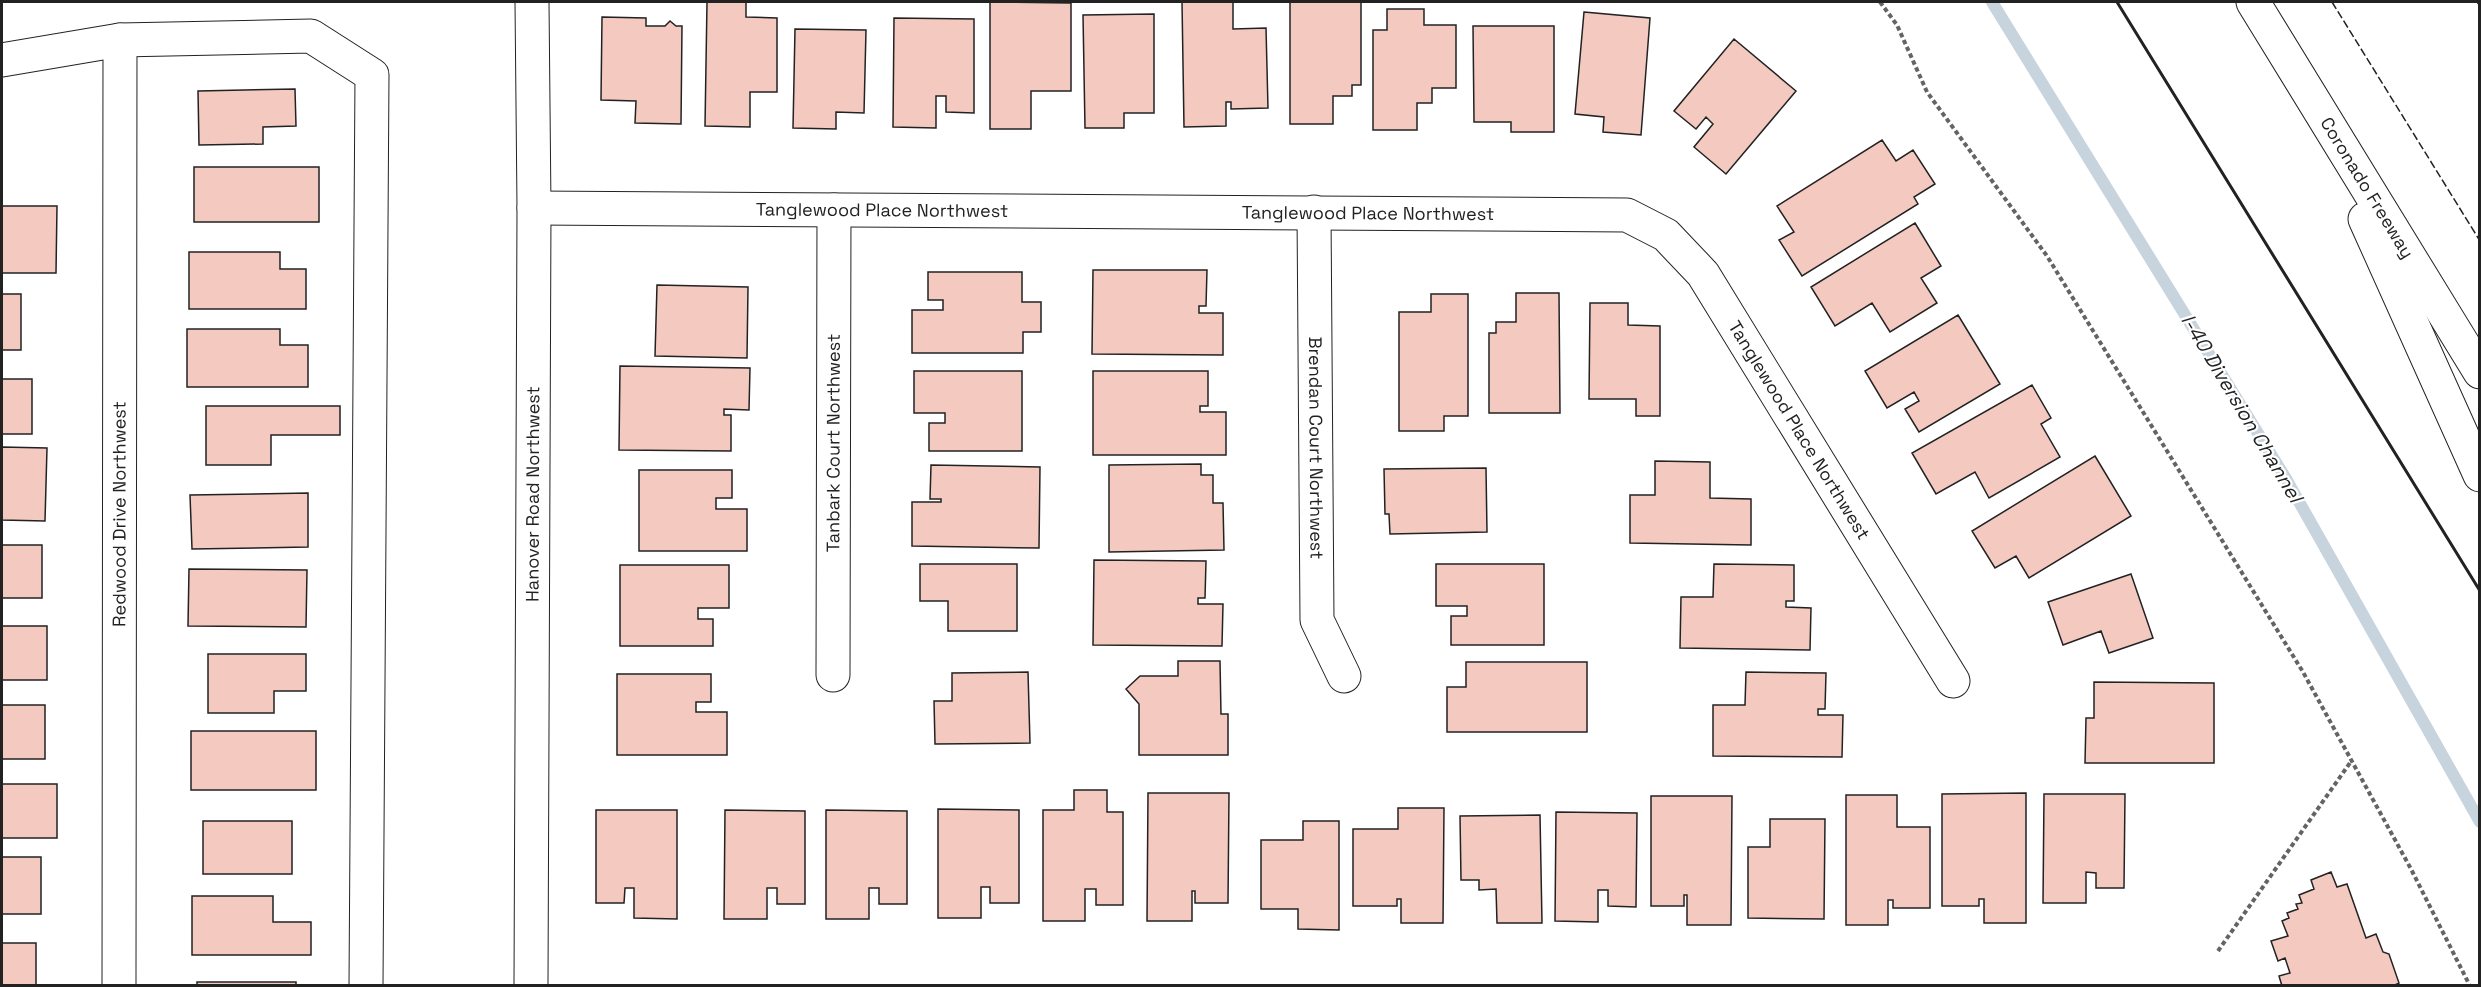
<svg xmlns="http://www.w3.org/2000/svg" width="2481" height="987" viewBox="0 0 2481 987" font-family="'Space Grotesk',sans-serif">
<rect width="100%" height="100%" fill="#fff"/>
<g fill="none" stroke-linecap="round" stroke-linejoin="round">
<path stroke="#c7d3dd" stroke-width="12" d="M1992 2 2285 477 2480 822"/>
</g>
<path fill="#f3c9c0" stroke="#222" stroke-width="1.5" d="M707 2H746V17L777 18V92H750V127L705 126Z
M990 2 1071 3V91H1031V129H990Z
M1182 2H1233V29L1266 28 1268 108 1231 109V102H1226V126L1184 127Z
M1290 2H1361V85H1352V96H1333V124H1290Z
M1387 9H1424V25H1456V88H1432V103H1417V130H1373V30H1387Z
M1584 12 1650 18 1641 135 1603 132 1604 117 1575 114Z
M1154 14V113H1124V128H1085L1083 15Z
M602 17 646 18V26H665L670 21 676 26H682L681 124 635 123 636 101 601 100Z
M894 18 974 19V113L946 112V96H936V128L893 127Z
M1473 26H1554V132H1511V122H1474Z
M795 29 866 30 864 113 836 112V129L793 128Z
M1734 39 1796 91 1726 174 1694 147 1713 124 1706 117 1696 129 1674 111Z
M295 89 296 126 263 127V144L199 145 198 91Z
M1882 140 1896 161 1913 150 1935 184 1914 197 1918 204 1802 276 1779 240 1794 232 1777 206Z
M194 167H319V222H194Z
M2 206H57L56 273H2Z
M1915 223 1941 266 1921 278 1937 303 1890 332 1872 303 1835 326 1811 287Z
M189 252H280V269H306V309H189Z
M1093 270H1207L1206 306H1199V313H1223V355L1092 354Z
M928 272H1022V302H1041V332H1023V353H912V310H943V300H928Z
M657 285 748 287 747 358 655 356Z
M1516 293H1559L1560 413H1489V333H1496V322H1516Z
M2 294H21V350H2Z
M1431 294H1468V416H1444V431H1399V312H1431Z
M1590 303H1628V325L1660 326V416H1636V399H1589Z
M1958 315 2000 384 1919 432 1905 409 1919 401 1914 392 1887 408 1865 371Z
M187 329H280V345H308V387H187Z
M620 366 750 368 749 410 724 409V415H731V451L619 450Z
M914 371H1022V451H929V423H945V413H914Z
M1093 371H1208V406H1200V412H1226V455H1093Z
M2 379H32V434H2Z
M2032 385 2051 418 2041 424 2060 457 1989 498 1975 472 1936 494 1912 453Z
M206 406H340V435H271V465H206Z
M2 447 47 448 45 521 2 520Z
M2095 456 2131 516 2029 578 2016 556 1995 568 1972 531Z
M1655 461 1710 462V498L1751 499V545L1630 543V495H1655Z
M1201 464V475H1213V503H1223L1224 550 1109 552V465Z
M931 465 1040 467 1039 548 912 546V502H941V499H930Z
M1486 468 1487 532 1390 534 1389 514H1385L1384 469Z
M639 470H732V498H716V509H747V551H639Z
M308 493V547L192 549 190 495Z
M2 545H42V598H2Z
M1094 560 1206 561 1205 598H1198V604H1223L1222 646 1093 645Z
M920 564H1017V631H948V601H920Z
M1436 564H1544V645H1451V616H1467V606H1436Z
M1714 564 1794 565V601H1786V607L1811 608 1810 650 1680 648 1681 597H1713Z
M620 565H729V608H698V619H713V646H620Z
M189 569 307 570 306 627 188 626Z
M2131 574 2153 638 2109 653 2101 631 2063 645 2048 602Z
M2 626H47V680H2Z
M208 654H306V691H274V713H208Z
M1178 661H1220L1221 714H1228V755H1139V704L1126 689 1140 676H1178Z
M1466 662H1587V732H1447V687H1466Z
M1028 672 1030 743 935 744 934 701H952V673Z
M1746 672 1826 673 1825 709H1818V715H1843L1842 757 1713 756V705H1745Z
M617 674H711V702H696V712H727V755H617Z
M2094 682 2214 683V763H2085L2086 718H2094Z
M2 705H45V759H2Z
M191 731H316V790H191Z
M2 784H57V838H2Z
M1074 790H1107V812H1123V905H1096V889H1085V921H1043V810H1074Z
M1148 793H1229L1228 903H1195V891H1192V921H1147Z
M2026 793V923H1984V899H1979V906H1942V794Z
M2044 794H2125L2124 888H2096V873L2086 872V903H2043Z
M1846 795H1897V827H1930V908H1893V900H1888V925H1846Z
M1651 796H1732L1731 925H1687V895H1684V906H1651Z
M1398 808H1444L1443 923H1401V899H1397V906H1353V829H1398Z
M938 809 1019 810V903H990V887H981V918H938Z
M596 810H677V919L634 918V888H625L624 903H596Z
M725 810 805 811V904H777V888H767V919H724Z
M826 810 907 811V904H879V888H869V919H826Z
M1556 812 1637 813 1636 907 1608 906V890H1598V922L1555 921Z
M1540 815 1542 923H1497L1496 889 1479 890V880H1461L1460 816Z
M1770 819H1825L1824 919 1748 918V847H1770Z
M203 821H292V874H203Z
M1303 821H1339V930L1298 929V909H1261V840H1303Z
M2 857H41V914H2Z
M2331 872 2337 887 2347 884 2366 938 2376 934 2383 952 2389 954 2399 983 2393 986H2282L2279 976 2290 973 2285 958 2278 961 2271 941 2288 936 2282 921 2289 918 2287 913 2298 909 2296 904 2302 903 2299 895 2314 889 2311 880Z
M192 896H273V922H311V955H192Z
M2 943H36V986H2Z
M197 982H296V986H197Z"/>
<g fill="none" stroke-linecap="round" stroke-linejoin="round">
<defs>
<g id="minor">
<path d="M2 60 120 40 311 36 372 75 366 986"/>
<path id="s1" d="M534 208 1627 215 1666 235 1703 274 1953 681"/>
<path id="s2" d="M1314 212 1317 620 1344 676"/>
<path id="s3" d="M833 675 834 210"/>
<path id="s4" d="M119 986 120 40"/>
<path id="s5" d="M531 986 534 208 532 2"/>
</g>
<g id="highway">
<path id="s6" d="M2253 2 2480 372"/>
<path d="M2365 219 2480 475"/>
</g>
</defs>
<use href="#minor" stroke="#222" stroke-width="35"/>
<use href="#highway" stroke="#222" stroke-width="35"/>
<path stroke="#646464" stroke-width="4" stroke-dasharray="4.5 3" stroke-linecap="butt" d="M1880 2 1897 25 1927 92 2047 256 2303 672 2411 869 2470 986
M2218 951 2352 760"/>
<use href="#minor" stroke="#fff" stroke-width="33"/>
<use href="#highway" stroke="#fff" stroke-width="33"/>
<path stroke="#222" stroke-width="1.5" stroke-dasharray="8 3" stroke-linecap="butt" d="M2332 2 2480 241
M2477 2 2480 6"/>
<path stroke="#222" stroke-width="3" d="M2117 2 2480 591"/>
</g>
<g text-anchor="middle" stroke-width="4.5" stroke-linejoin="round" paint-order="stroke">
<g font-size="18" fill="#222" stroke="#fff">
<text dy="6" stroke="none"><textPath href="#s6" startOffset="218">Coronado Freeway</textPath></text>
<text dy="6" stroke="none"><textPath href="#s1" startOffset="348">Tanglewood Place Northwest</textPath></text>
<text dy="6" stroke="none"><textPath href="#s1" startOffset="834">Tanglewood Place Northwest</textPath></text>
<text dy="6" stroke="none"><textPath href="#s1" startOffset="1374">Tanglewood Place Northwest</textPath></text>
<text dy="6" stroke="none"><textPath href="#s3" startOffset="232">Tanbark Court Northwest</textPath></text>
<text dy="6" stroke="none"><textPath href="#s2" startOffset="236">Brendan Court Northwest</textPath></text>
<text dy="6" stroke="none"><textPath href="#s5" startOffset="492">Hanover Road Northwest</textPath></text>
<text dy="6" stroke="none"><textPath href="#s4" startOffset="472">Redwood Drive Northwest</textPath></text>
</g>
<g font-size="20" font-style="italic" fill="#222" stroke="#fff">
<text transform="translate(2242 408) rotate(59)" y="7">I-40 Diversion Channel</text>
</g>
</g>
<rect width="2481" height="987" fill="none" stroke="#222222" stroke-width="6"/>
</svg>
